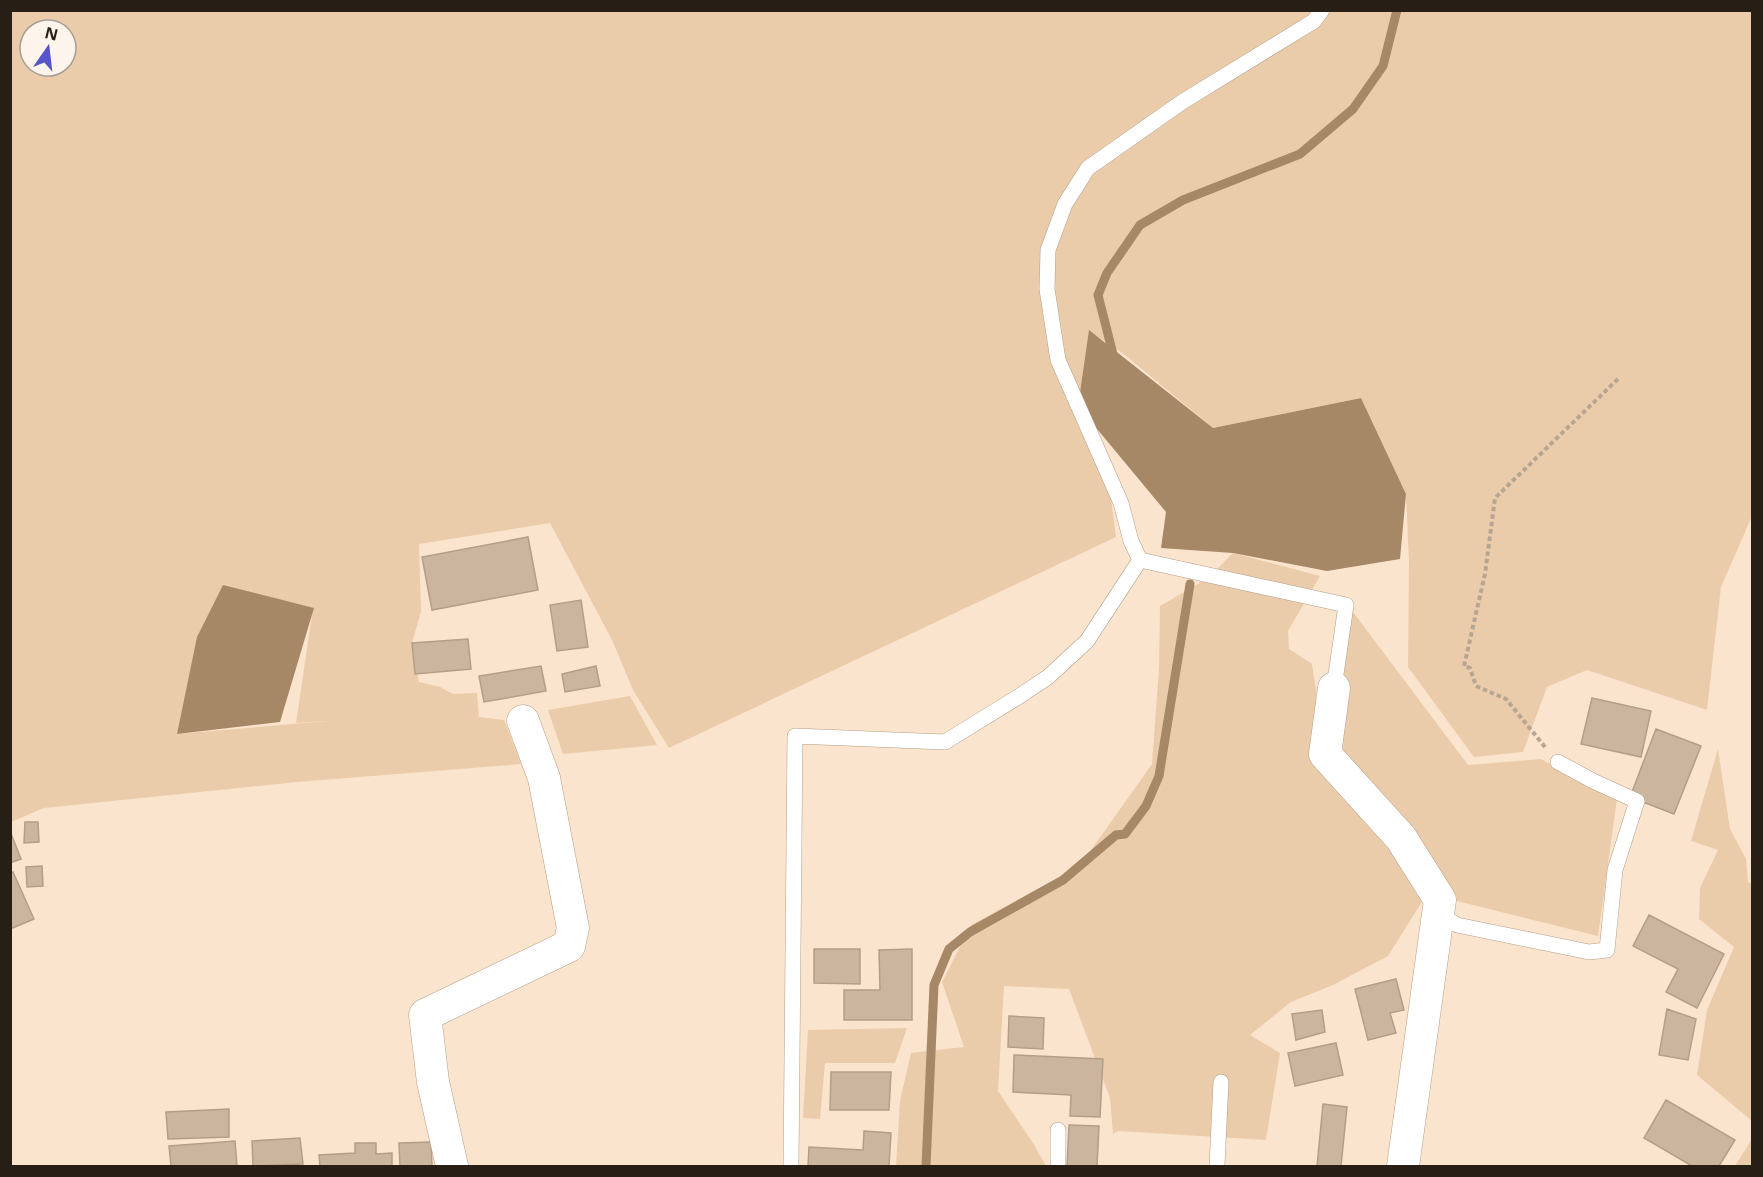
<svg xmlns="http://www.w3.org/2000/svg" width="1763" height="1177" viewBox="0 0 1763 1177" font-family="'Noto Sans',sans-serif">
<rect width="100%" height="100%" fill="#fbe4cd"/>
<path fill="#ebccaa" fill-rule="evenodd" d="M11 11H1752V516L1721 587 1707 710 1587 670 1547 687 1523 752 1474 757 1408 667 1409 562 1406 494 1361 398 1213 428 1125 355 1089 331 1078 406 1111 499 1116 537 669 748 633 690 612 640 550 523 419 544 421 612 412 643 419 682 440 687 453 694 477 693 479 717 504 720 521 764 297 782 44 808 11 822ZM30 30H66V66H30ZM223 586 313 608 296 723 327 721 177 734Z
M1233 553 1320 576 1288 631 1289 649 1312 664 1325 751 1350 608 1468 765 1541 759 1617 799 1598 936 1457 901 1421 867 1428 892 1388 956 1333 985 1291 1002 1250 1035 1280 1053 1266 1140 1118 1131 1113 1134 1110 1098 1069 989 1004 986 998 1091 1033 1143 1046 1166H896L900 1101 911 1053 964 1047 942 982 971 925 1079 867 1152 764 1159 668 1160 606 1208 578Z
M630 696 657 745 563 754 548 710Z
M1718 749 1730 829 1746 859 1748 882 1752 884V1121L1697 1075 1707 1010 1734 947 1699 919 1700 888 1718 850 1691 841Z
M907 1028 895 1063H825L820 1119 803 1118 808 1030Z
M1752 1139V1166H1735Z"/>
<path fill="#a68766" d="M1089 330 1213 428 1361 398 1406 494 1400 559 1327 571 1233 553 1161 548 1166 512 1078 406Z
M223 585 314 608 280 722 177 734 197 637Z"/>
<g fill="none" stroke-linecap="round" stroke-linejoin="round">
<path stroke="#a68766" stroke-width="9" d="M1114 358 1098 295 1107 273 1140 225 1183 200 1300 154 1353 109 1383 66 1397 10
M926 1166 934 985 949 949 970 932 1063 880 1116 835 1125 834 1146 806 1159 776 1190 584"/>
</g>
<path fill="#cbb59e" stroke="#b39e88" stroke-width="1.5" d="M528 537 538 590 432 610 422 557Z
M581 600 588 647 557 651 550 605Z
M468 639 471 669 415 674 412 643Z
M541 666 546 691 484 702 479 676Z
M596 666 600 686 565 692 562 674Z
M1592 698 1651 711 1641 757 1581 744Z
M1656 729 1701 746 1674 814 1630 797Z
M25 822H38L39 842 24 843Z
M10 831 21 859 10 863Z
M42 866 43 886 27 887 26 867Z
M13 872 34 919 10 929V873Z
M1649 915 1724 954 1697 1008 1666 992 1678 969 1633 946Z
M814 949H860V984L814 983Z
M912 949V1020H844V990H880L879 950Z
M1396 979 1404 1010 1390 1013 1396 1033 1368 1040 1355 989Z
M1667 1009 1696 1019 1688 1060 1659 1055Z
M1322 1010 1325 1032 1296 1040 1292 1014Z
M1009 1016 1044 1018 1043 1049 1008 1047Z
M1336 1043 1343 1075 1295 1086 1288 1053Z
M1014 1055 1103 1059 1100 1117 1070 1116 1071 1095 1013 1092Z
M831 1072H891L889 1110H830Z
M1666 1100 1735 1140 1719 1166H1692L1644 1138Z
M1323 1104 1347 1107 1341 1166H1317Z
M229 1109V1137L168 1139 166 1112Z
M1069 1125 1099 1126 1097 1166H1067Z
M864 1131 891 1133 889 1166H808L809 1147 863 1150Z
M300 1138 303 1164 253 1166 252 1141Z
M235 1141 237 1166H171L169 1146Z
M431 1142 432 1166H400L399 1143Z
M355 1143H376V1154L392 1153V1166H320L319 1155 355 1153Z"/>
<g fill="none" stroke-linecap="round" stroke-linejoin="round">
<defs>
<path id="service" d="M1140 560 1346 605 1334 688
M1438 913 1457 925 1589 952 1607 950 1615 870 1637 801 1593 781 1558 762
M1058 1130V1166
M791 1166 795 736 945 742 1018 697 1048 677 1087 641 1140 560 1131 541 1121 503 1058 360 1047 289 1048 250 1065 204 1088 168 1182 102 1314 21 1322 10
M1217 1166 1221 1082"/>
<path id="minor" d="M1334 688 1325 754 1401 838 1440 900 1403 1166
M452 1166 433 1082 425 1015 569 946 573 928 544 778 523 721"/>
</defs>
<use href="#service" stroke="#b39e88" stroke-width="16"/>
<use href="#minor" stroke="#b39e88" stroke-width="33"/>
<path stroke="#b7a593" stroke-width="4" stroke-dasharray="4.5 3" stroke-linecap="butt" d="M1545 747 1506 699 1476 686 1470 668 1464 666 1485 574 1495 498 1620 377"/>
<use href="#service" stroke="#fff" stroke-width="15"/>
<use href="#minor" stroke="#fff" stroke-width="32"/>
</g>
<rect width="1763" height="1177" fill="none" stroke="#271f16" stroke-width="24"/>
<g transform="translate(48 48) rotate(14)"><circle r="28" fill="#fdf4eb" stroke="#a79f96" stroke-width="1.5"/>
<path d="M0-4.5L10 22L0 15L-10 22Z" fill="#5755cc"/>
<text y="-9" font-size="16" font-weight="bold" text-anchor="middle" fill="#271f16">N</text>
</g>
</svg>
